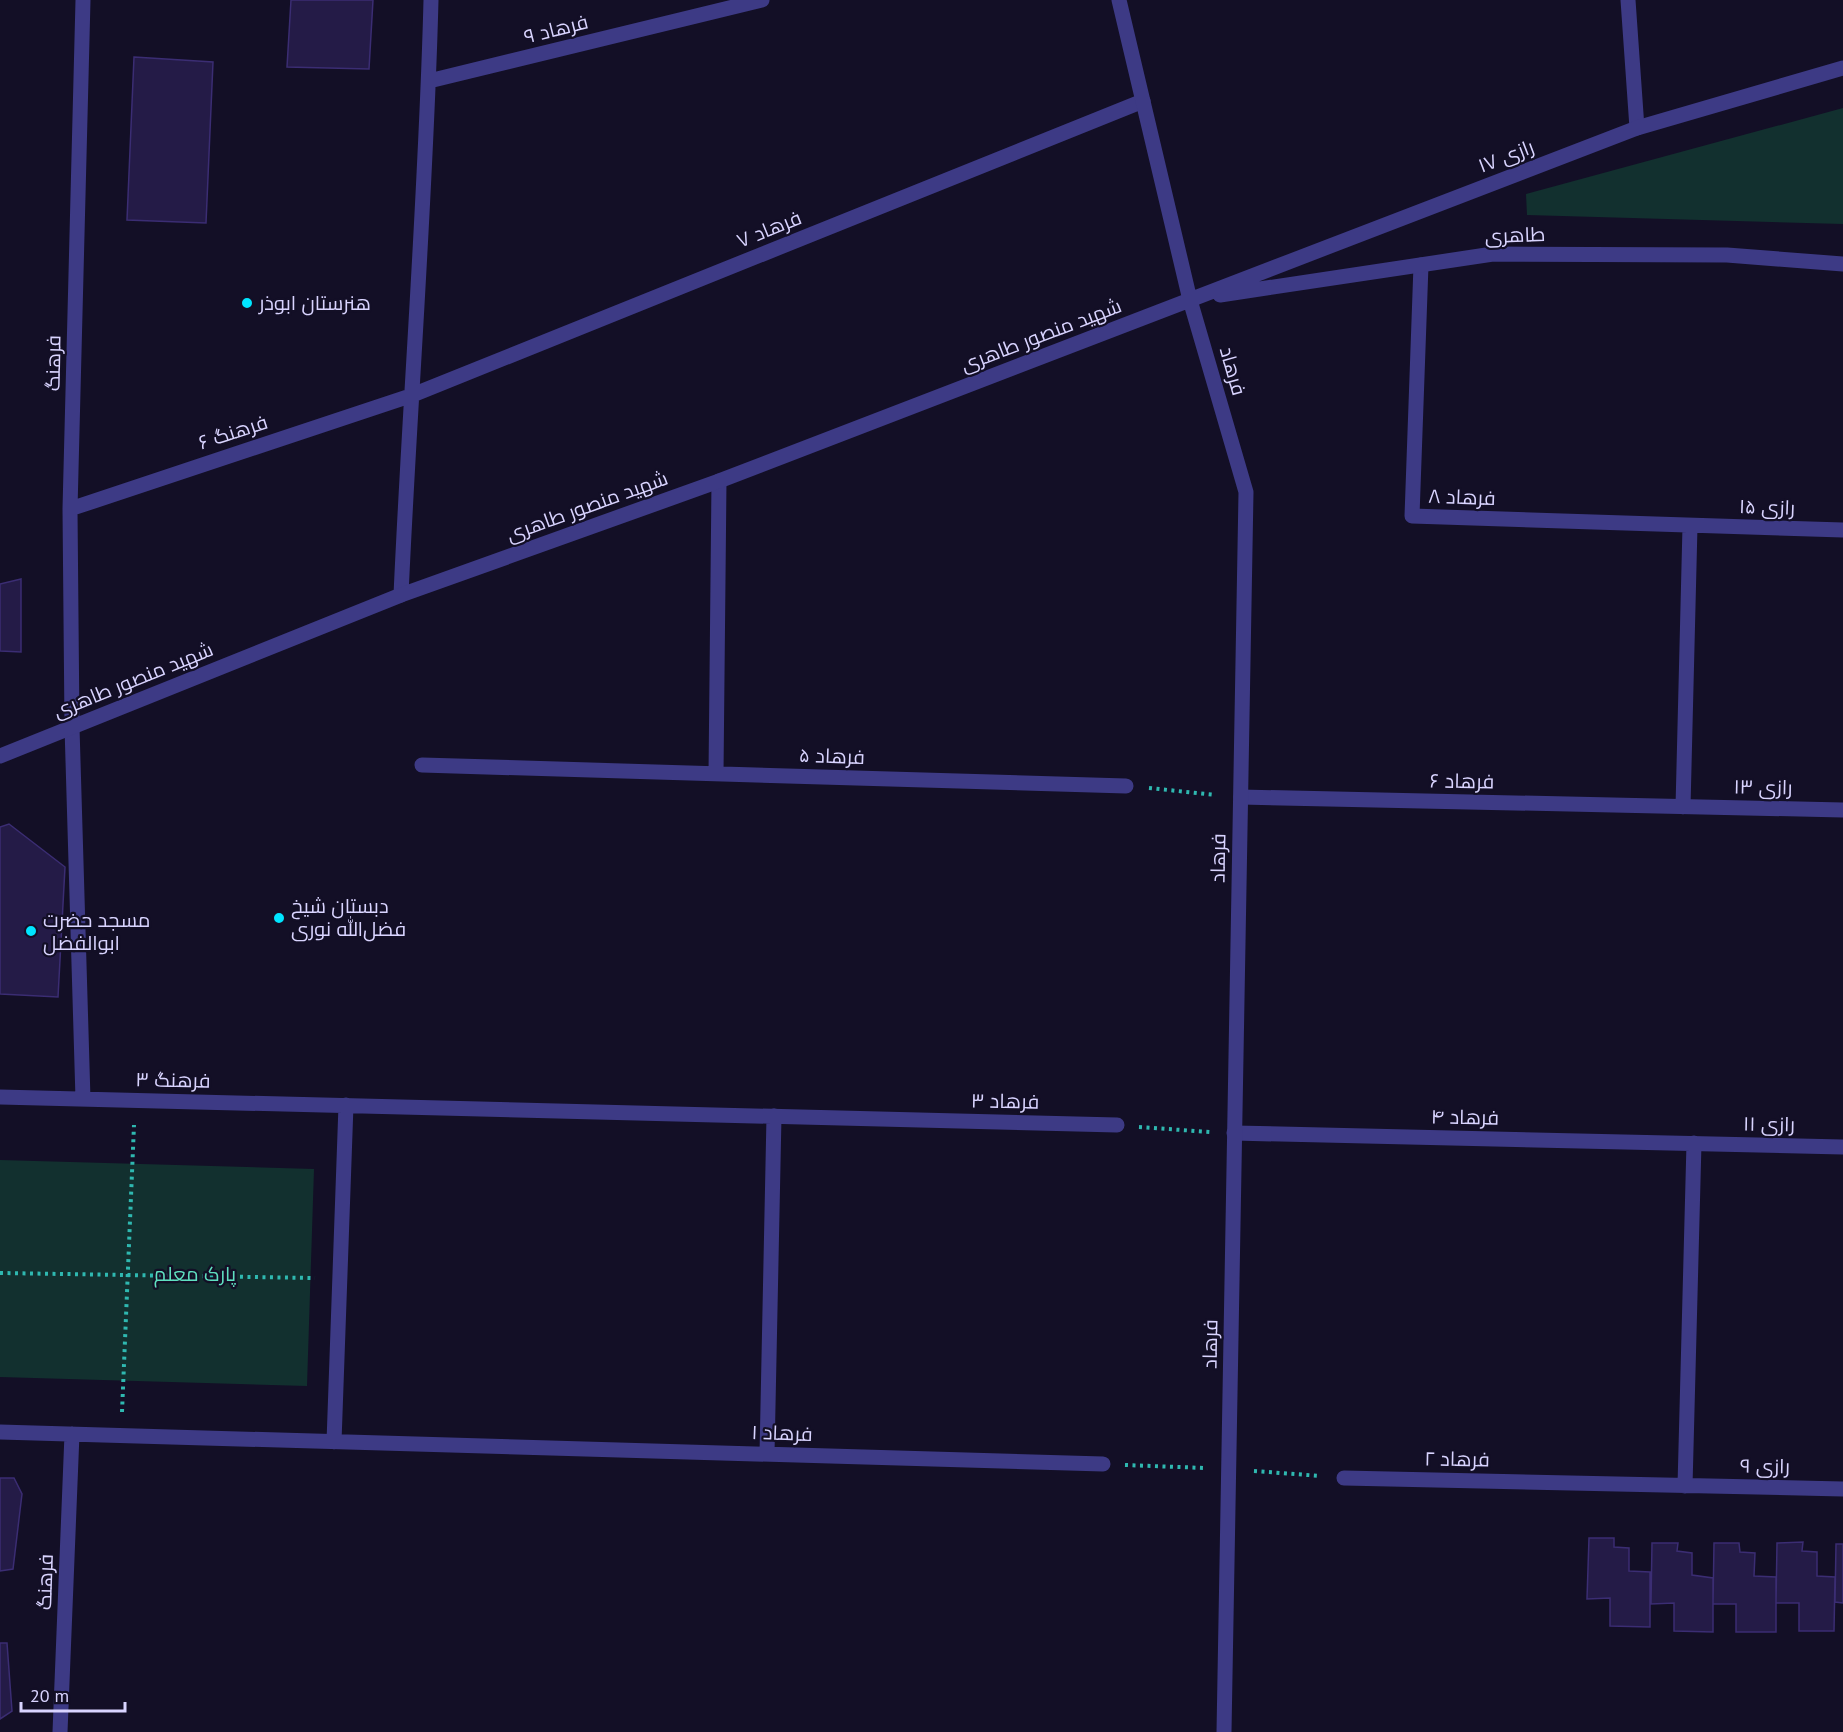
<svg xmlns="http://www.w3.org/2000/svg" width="1843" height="1732" viewBox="0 0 1843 1732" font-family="'PT Sans',Cairo,sans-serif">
<rect width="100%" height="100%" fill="#130f26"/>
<path fill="#12302f" d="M1843 108V224L1527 215 1526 194Z
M0 1160 314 1169 307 1386 0 1377Z"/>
<path fill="#241b47" stroke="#3b2d73" stroke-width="1.5" d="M291 0H373L369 69 287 67Z
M134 57 213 62 206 223 127 220Z
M21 579V652L0 651V584Z
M9 824 65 867 58 997 0 994V827Z
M0 1478H14L22 1494 13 1569 0 1571Z
M1589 1538H1614V1547L1629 1548V1571L1650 1572V1627L1610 1626V1598L1587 1599Z
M1803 1542 1802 1551 1817 1552V1576L1835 1577 1834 1631H1799V1603H1776L1777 1543Z
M1652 1543H1678L1677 1551 1692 1553V1575L1713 1578V1632L1674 1631V1603L1651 1604Z
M1714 1543H1739L1740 1552 1755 1553 1754 1576 1776 1577V1632H1736V1604H1713Z
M1836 1544H1843V1603L1835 1602Z
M0 1643H7L12 1711 0 1719Z"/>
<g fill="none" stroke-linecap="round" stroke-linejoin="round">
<path stroke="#2fb8b0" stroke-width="4" stroke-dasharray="3 4.5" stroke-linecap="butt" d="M1149 788 1216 795
M1139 1127 1210 1132
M0 1273 315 1278
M122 1412 134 1125
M1125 1465 1205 1468
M1254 1471 1321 1476"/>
<path stroke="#3d3a85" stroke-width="15" d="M83 0 70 509 72 727 83 1099
M1628 0 1637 128
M429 81 762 0
M1421 265 1412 516 1843 530
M70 509 410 396 1143 101
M401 595C410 396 426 198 431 0
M422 765 1126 786
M716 774 719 481
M1241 797 1843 810
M1683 807 1690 526
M0 1097 1117 1125
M1234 1133 1843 1147
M0 1432 1103 1464
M334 1442 346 1105
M767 1454 774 1116
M1344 1478 1843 1489
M1685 1486 1694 1143
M60 1732 72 1434"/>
<path stroke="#3d3a85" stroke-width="15" d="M1119 0 1190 300 1246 492 1224 1732
M1220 295 1493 254 1727 255 1843 264
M0 756 401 595 719 481 1637 128 1843 68"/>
</g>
<g fill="#00e5ff" stroke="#130f26" stroke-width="2">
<circle cx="247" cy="303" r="6"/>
<circle cx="279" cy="918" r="6"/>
<circle cx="31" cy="931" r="6"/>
</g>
<g text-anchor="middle" stroke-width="4.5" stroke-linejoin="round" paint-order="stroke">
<g font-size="20" fill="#d9d4ff" stroke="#130f26">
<text transform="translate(556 29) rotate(-14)" y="7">فرهاد ۹</text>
<text transform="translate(1506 156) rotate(-21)" y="7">رازی ۱۷</text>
<text transform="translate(769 229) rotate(-22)" y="7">فرهاد ۷</text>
<text transform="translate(1515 235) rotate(-2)" y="7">طاهری</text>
<text transform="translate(1041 335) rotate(-21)" y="7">شهید منصور طاهری</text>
<text transform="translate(53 363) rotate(-89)" y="7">فرهنگ</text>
<text transform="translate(1233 371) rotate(74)" y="7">فرهاد</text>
<text transform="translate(233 432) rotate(-18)" y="7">فرهنگ ۶</text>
<text transform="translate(1462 497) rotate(2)" y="7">فرهاد ۸</text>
<text transform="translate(587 506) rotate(-20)" y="7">شهید منصور طاهری</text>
<text transform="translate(1767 507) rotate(2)" y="7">رازی ۱۵</text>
<text transform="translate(133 680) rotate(-22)" y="7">شهید منصور طاهری</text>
<text transform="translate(832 756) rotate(2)" y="7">فرهاد ۵</text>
<text transform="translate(1462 781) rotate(1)" y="7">فرهاد ۶</text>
<text transform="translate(1763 787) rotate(1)" y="7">رازی ۱۳</text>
<text transform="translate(1218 858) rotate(-89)" y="7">فرهاد</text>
<text transform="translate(173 1080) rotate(1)" y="7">فرهنگ ۳</text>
<text transform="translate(1005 1101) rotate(1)" y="7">فرهاد ۳</text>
<text transform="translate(1465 1117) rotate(1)" y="7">فرهاد ۴</text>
<text transform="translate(1769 1124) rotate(1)" y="7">رازی ۱۱</text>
<text transform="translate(1210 1344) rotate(-89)" y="7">فرهاد</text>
<text transform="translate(782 1433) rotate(2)" y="7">فرهاد ۱</text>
<text transform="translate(1457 1459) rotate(1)" y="7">فرهاد ۲</text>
<text transform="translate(1765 1466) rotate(1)" y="7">رازی ۹</text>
<text transform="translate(45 1582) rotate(-88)" y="7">فرهنگ</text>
</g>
<g font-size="20" fill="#d9d4ff" stroke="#130f26" text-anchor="start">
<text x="259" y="310">هنرستان ابوذر</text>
<text x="291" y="913">دبستان شیخ<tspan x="291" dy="23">فضل‌الله نوری</tspan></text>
<text x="43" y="927">مسجد حضرت<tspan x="43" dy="23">ابوالفضل</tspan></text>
</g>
<g font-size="20" fill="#5fe0c0" stroke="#130f26">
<text x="195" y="1281">پارک معلم</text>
</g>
</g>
<path d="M21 1702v9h104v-9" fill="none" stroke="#d9d4ff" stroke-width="3"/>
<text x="30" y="1702" font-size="18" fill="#d9d4ff" stroke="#130f26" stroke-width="4.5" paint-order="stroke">20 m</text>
</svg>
